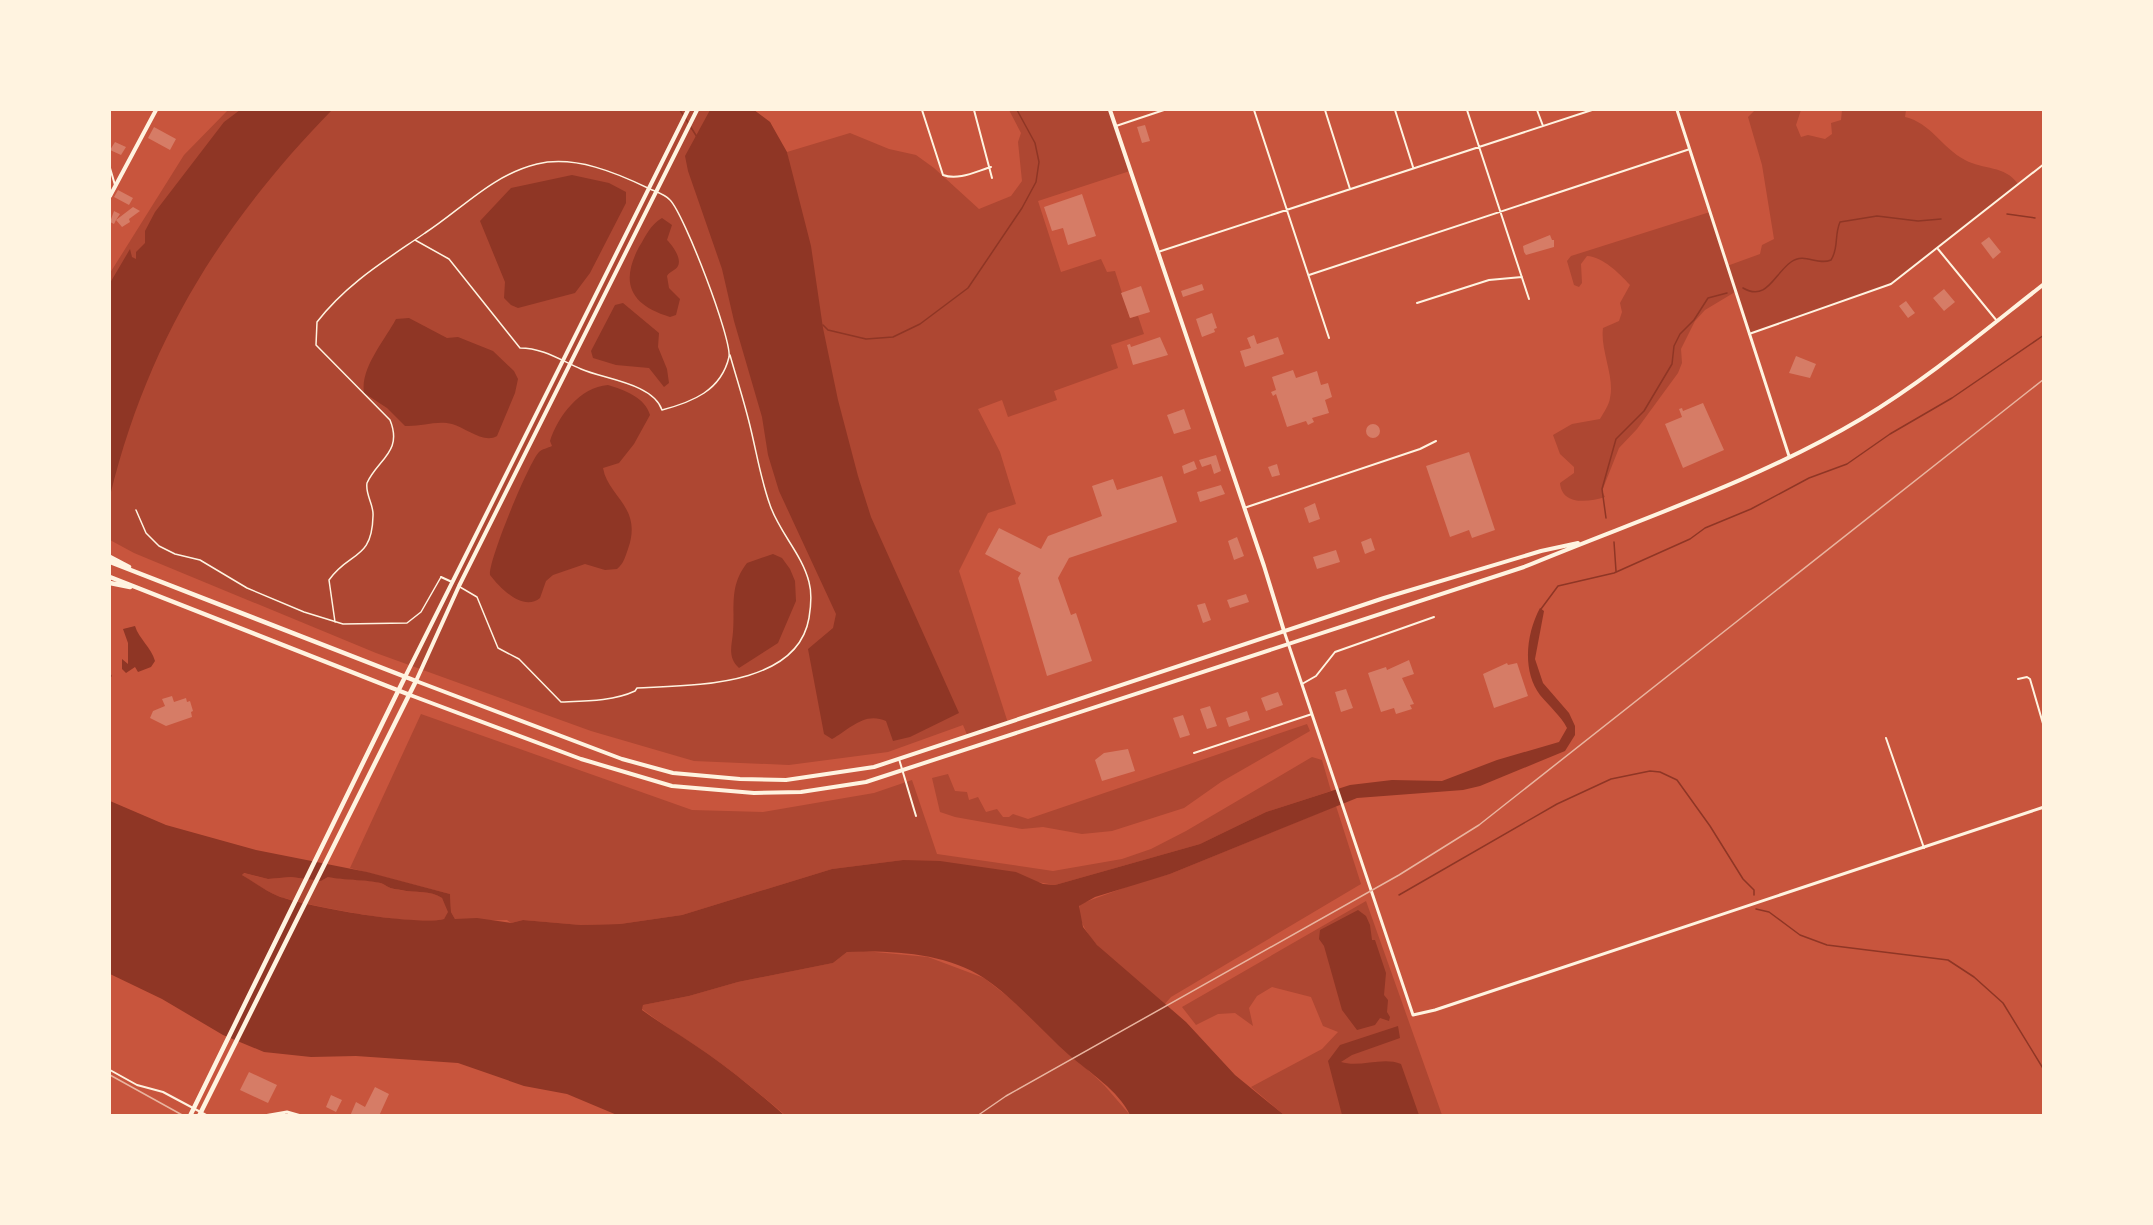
<svg xmlns="http://www.w3.org/2000/svg" width="2153" height="1225" viewBox="0 0 2153 1225" font-family="Georgia,serif">
<rect width="100%" height="100%" fill="#c8553d"/>
<path fill="#ae4732" d="M228 110H754L770 122 789 162 787 152 850 133 889 149 916 155 934 168 979 209 1011 196 1022 181 1018 142 1021 133 1009 110H1110L1130 171 1038 201 1061 272 1101 259 1107 272 1115 271 1130 318 1138 316 1144 334 1111 345 1118 368 1054 391 1057 400 1008 417 1002 400 978 409 1000 452 1016 504 988 513 959 571 1008 723 968 737 963 725 888 752 789 765 694 761 591 731 376 653 134 553 110 540V273L184 155Z
M1755 110H1801L1796 125 1801 137 1808 135 1825 139 1832 134 1831 123 1841 120 1842 110H1906L1905 117C1931 123 1942 148 1965 160 1983 170 2005 165 2018 184L1891 284 1749 334 1735 292 1705 310 1695 321 1681 349 1682 363 1678 373 1637 429 1619 448 1602 491 1605 497C1589 502 1562 506 1560 483L1574 473V467L1560 454 1553 435 1572 424 1600 419C1604 412 1609 405 1610 398 1615 377 1600 350 1603 328L1619 321 1622 312 1620 303 1630 285C1619 273 1603 257 1587 256L1581 264 1582 283 1579 287 1574 285 1567 261 1571 256 1710 212 1727 266 1760 254 1762 245 1774 239 1762 165 1748 117Z
M421 714 692 810 763 812 874 793 912 780 937 854 1053 871 1122 859 1151 849 1186 831 1312 757 1322 760 1331 791 1266 812 1200 844 1055 885 903 860 832 869 682 915 620 924 581 925 523 920 511 923 507 920C490 920 471 921 455 919L451 912 450 894 350 868Z
M1307 724 1310 731 1221 782 1184 808 1112 831 1082 834 1043 827 1022 829 955 817 940 812 932 778 948 774 955 791 967 792 969 800 978 797 986 812 997 809 1003 817H1009L1013 814 1028 819Z
M1336 806 1361 884 1171 997 1164 1005C1143 983 1071 938 1080 904L1140 882 1170 874Z
M243 873 268 879 291 877 321 881 328 877C340 879 376 880 383 884 389 888 393 889 400 890 415 893 430 890 442 898L449 912 444 919C417 927 307 906 278 896 266 891 253 882 242 875Z
M1366 901 1442 1115H1284L1251 1087 1322 1049 1338 1032 1323 1026 1311 997 1272 987 1257 996 1249 1008 1253 1026 1235 1013 1218 1014 1196 1025 1182 1007Z
M864 951 928 957 984 978 1016 1003 1104 1085 1130 1115H785C760 1094 735 1073 708 1054 686 1039 664 1026 642 1009L643 1005 689 996 738 982 833 963 847 952Z"/>
<path fill="#8f3625" fill-rule="evenodd" d="M240 110H332C221 224 148 341 110 496V283L130 249 132 257 136 259V252L145 243V231L155 212 224 122Z
M710 110H754L770 122 787 152 811 246 823 328 838 400 858 476 871 517 959 713 910 737 893 741 886 721C864 711 849 730 832 739L824 734 808 649 833 628 836 614 779 491 768 455 762 417 734 321 722 269 688 171 685 156Z
M572 175 609 183 626 192V203L590 273 575 293 518 308 511 305 504 298 505 282 480 221 511 188Z
M662 218 672 225 667 240C672 245 682 258 678 266 675 271 670 271 667 276L669 288 680 299 676 315 670 317C630 305 620 283 639 247 646 236 650 225 662 218Z
M623 303 659 333 658 347 667 369 669 383 664 387 649 368 616 365 593 358 591 351 615 305Z
M409 318 447 338 458 337 493 351 514 371 518 379 515 393 497 436C484 444 466 428 452 424 436 420 421 427 405 426L387 408 364 393C360 368 385 340 396 319Z
M608 385C624 390 645 397 650 415L634 444 619 463 603 468C608 497 643 507 628 549 625 557 624 563 617 569L605 570 585 564 553 575 546 581 540 598C523 612 500 588 490 575 488 561 529 462 539 452 542 449 548 448 552 446L550 441C558 416 580 387 608 385Z
M773 554 782 558 790 569 795 581 796 601 778 643 739 668C727 657 732 645 733 632 735 606 729 586 747 563Z
M1540 608 1544 611 1535 659 1543 683 1569 713 1575 726V735L1565 751 1480 786 1463 790 1357 798 1170 874 1095 897 1079 906 1083 927 1097 945 1186 1022 1235 1075 1284 1115H1130C1119 1091 1089 1072 1069 1055 1040 1029 1016 1000 984 978 946 953 891 950 847 952L833 963 738 982 689 996 643 1005 642 1010C664 1026 687 1039 708 1054 735 1073 760 1094 785 1116L617 1115 567 1094 524 1086 458 1063 356 1056 311 1057 264 1052 223 1035 162 999 110 974V801L166 825 256 850 367 872 450 894 451 912 455 919 477 918 511 923 523 920 581 925 620 924 682 915 832 869 903 860 940 861 1016 872 1043 884 1055 885 1200 844 1266 812 1350 785 1392 780 1442 781 1497 760 1559 742 1567 728C1561 716 1549 706 1540 695 1522 671 1526 634 1540 608ZM244 873 268 879 291 877 321 881 328 877C340 880 376 880 383 884 389 888 393 889 401 890 415 893 430 890 442 898L448 912 444 919C416 926 307 907 278 896 266 891 254 882 242 875Z
M135 626C139 639 151 647 155 661L151 667 138 672 135 667 126 673 122 669V659L128 664V643L123 629Z
M1358 910 1366 916 1370 925 1372 940H1375L1386 973 1384 995 1388 1000 1387 1012 1390 1017 1389 1021 1380 1018 1375 1025 1357 1030 1342 1010 1324 946 1319 939 1320 930Z
M1398 1026 1400 1038 1352 1055 1341 1062C1360 1068 1383 1056 1401 1064L1419 1115H1342L1328 1061 1340 1045Z"/>
<g fill="none" stroke-linecap="round" stroke-linejoin="round">
<path stroke="#8f3625" stroke-width="1.5" d="M680 110 697 137
M2007 214 2035 218
M1743 288C1767 302 1774 274 1791 262 1805 252 1817 266 1831 260 1839 248 1834 236 1840 222L1877 216 1918 221 1941 219
M823 325 828 330 866 339 893 337 920 324 968 288 1022 208 1036 182 1039 162 1035 143 1017 110
M1606 518 1602 489 1616 439 1644 411 1672 364 1674 346 1680 334 1694 320 1708 298 1727 293
M1614 542 1616 571
M1541 609 1558 586 1614 573 1690 539 1705 528 1751 509 1809 478 1847 464 1890 434 1952 398 2044 335
M110 674 111 676
M1399 895 1557 804 1611 779 1650 771 1660 772 1677 780 1710 826 1743 879 1754 890V895
M1756 909 1769 912 1800 935 1827 945 1948 960 1974 977 2003 1003 2044 1070"/>
</g>
<path fill="#d67c66" d="M1145 125 1150 141 1142 143 1137 127Z
M154 127 176 139 170 150 148 138Z
M115 142 126 147 121 155 110 150Z
M118 190 133 198 129 205 114 197Z
M1082 194 1096 236 1068 245 1063 228 1052 231 1044 207Z
M133 207 140 211 129 219 130 222 122 227 116 220 114 224 110 222 114 211 120 214 116 220Z
M1550 235 1552 240H1554V247L1526 255 1524 252 1523 246Z
M1989 237 2001 252 1993 259 1981 243Z
M1202 284 1204 290 1183 297 1181 291Z
M1141 286 1150 312 1130 318 1121 293Z
M1944 289 1955 302 1944 311 1933 298Z
M1906 301 1915 313 1908 318 1899 306Z
M1212 313 1217 328 1214 329 1215 332 1202 337 1196 319Z
M1254 335 1257 344 1278 337 1284 354 1245 367 1240 351 1251 348 1247 338Z
M1160 337 1168 355 1133 365 1127 345 1130 344 1131 347Z
M1796 356 1816 364 1810 378 1789 373Z
M1293 370 1296 378 1317 371 1321 385 1328 383 1332 397 1325 400 1329 413 1312 418 1314 422 1308 425 1306 421 1287 427 1276 394 1273 396 1271 392 1276 390 1272 377Z
M1703 403 1724 450 1683 468 1665 424 1682 417 1679 409 1682 408 1683 411Z
M1184 409 1191 429 1174 434 1167 415Z
M1366 431a7 7 0 1 1 14 0a7 7 0 1 1-14 0Z
M1469 452 1495 530 1472 538 1469 530 1450 537 1426 466Z
M1216 455 1221 471 1214 474 1211 464 1202 467 1199 460Z
M1194 461 1197 469 1184 474 1182 466Z
M1277 464 1280 475 1272 477 1268 467Z
M1162 476 1177 522 1069 558 1058 578 1071 615 1076 613 1092 661 1047 676 1018 578 1021 573 985 554 999 528 1041 549 1048 536 1102 516 1092 486 1113 479 1117 490Z
M1221 485 1225 494 1200 502 1197 492Z
M1315 503 1320 519 1309 523 1304 508Z
M1237 537 1244 556 1234 560 1228 541Z
M1371 538 1375 550 1365 554 1361 542Z
M1336 550 1340 562 1317 569 1313 557Z
M1246 594 1249 602 1230 608 1227 600Z
M1205 603 1211 620 1203 623 1197 605Z
M1409 660 1414 674 1402 678 1414 704 1410 705 1412 709 1396 714 1394 708 1381 712 1368 673 1386 667 1387 670Z
M1507 663 1508 665 1517 663 1528 696 1494 708 1483 674Z
M1346 689 1353 708 1341 712 1335 692Z
M1278 692 1283 705 1266 711 1261 698Z
M172 696 174 702 186 698 187 702 190 701 193 711 191 712 192 717 166 726 150 718 153 711 165 706 162 699Z
M1210 706 1217 726 1207 729 1200 709Z
M1247 711 1250 720 1229 727 1226 718Z
M1183 715 1190 735 1180 738 1173 718Z
M1128 749 1135 771 1102 781 1095 760 1104 753Z
M249 1072 277 1085 268 1103 240 1090Z
M375 1087 389 1094 379 1116H350L356 1102 365 1107Z
M331 1095 342 1100 336 1112 326 1107Z"/>
<g fill="none" stroke-linecap="round" stroke-linejoin="round">
<path stroke="#fff3e0" stroke-width="1.5" d="M136 510 146 533 159 546 175 554 200 560 247 588 304 612 343 624 407 623 421 612 441 577
M460 587 477 597 498 648 519 659 561 702C585 701 614 701 635 691L637 688C690 685 797 688 809 618 811 606 812 593 809 582 802 554 779 532 770 505 761 480 757 455 751 430 745 404 737 380 730 355
M335 622 329 580C349 551 372 561 373 516 374 504 365 495 367 483 378 459 403 452 390 420L316 345 317 322C347 283 386 260 425 233 462 209 492 175 537 164 575 155 617 173 650 189 657 192 666 195 670 200 684 214 732 339 729 357 721 391 692 402 662 410 653 383 603 379 581 369 560 360 543 348 520 348L449 259 415 240"/>
<path stroke="#fff3e0" stroke-width="2" d="M922 110 943 175C958 181 977 171 991 167
M974 110 992 178
M1254 110 1329 338
M1325 110 1350 189
M1395 110 1413 167
M1467 110 1529 299
M1537 110 1543 126
M1116 126 1164 110
M110 168 115 185
M1938 249 1997 321
M1158 252 1592 110
M1309 275 1690 149
M1417 303 1489 280 1522 277
M1749 334 1891 284 2044 164
M1244 508 1420 449 1436 441
M441 577 452 582
M2018 679 2027 677 2030 679 2044 727
M1302 684 1316 676 1335 652 1434 617
M1886 738 1924 848
M1194 753 1312 714
M899 759 916 816
M110 1070 137 1085 163 1092 208 1116"/>
<path stroke="#fff3e0" stroke-width="3" d="M1677 110 1789 456
M1284 631 1413 1015 1435 1010 2044 807
M264 1116 287 1112 301 1116"/>
<path stroke="#fff3e0" stroke-width="4" d="M1110 110 1264 566 1284 631
M110 196 156 110
M405 677 688 110
M416 681 459 586 697 110"/>
<path stroke="#fff3e0" stroke-width="4" d="M416 681 622 759 673 773 740 779 786 780 874 767 1384 598 1541 551 1578 543
M410 695 581 759 672 786 754 793 801 792 866 782 1524 567C1637 520 1755 482 1861 419 1926 380 1984 331 2044 284"/>
<path stroke="#fff3e0" stroke-width="4.5" d="M110 557 129 567
M110 562 416 681 199 1116
M110 577 410 695
M110 583 130 587
M190 1116 405 677"/>
<path stroke="#e9b49f" stroke-width="1.5" d="M110 1075 184 1116
M977 1116 1006 1096 1399 875 1479 825 2044 379"/>
</g>
<rect width="2153" height="1225" fill="none" stroke="#fff3e0" stroke-width="222"/>
</svg>
